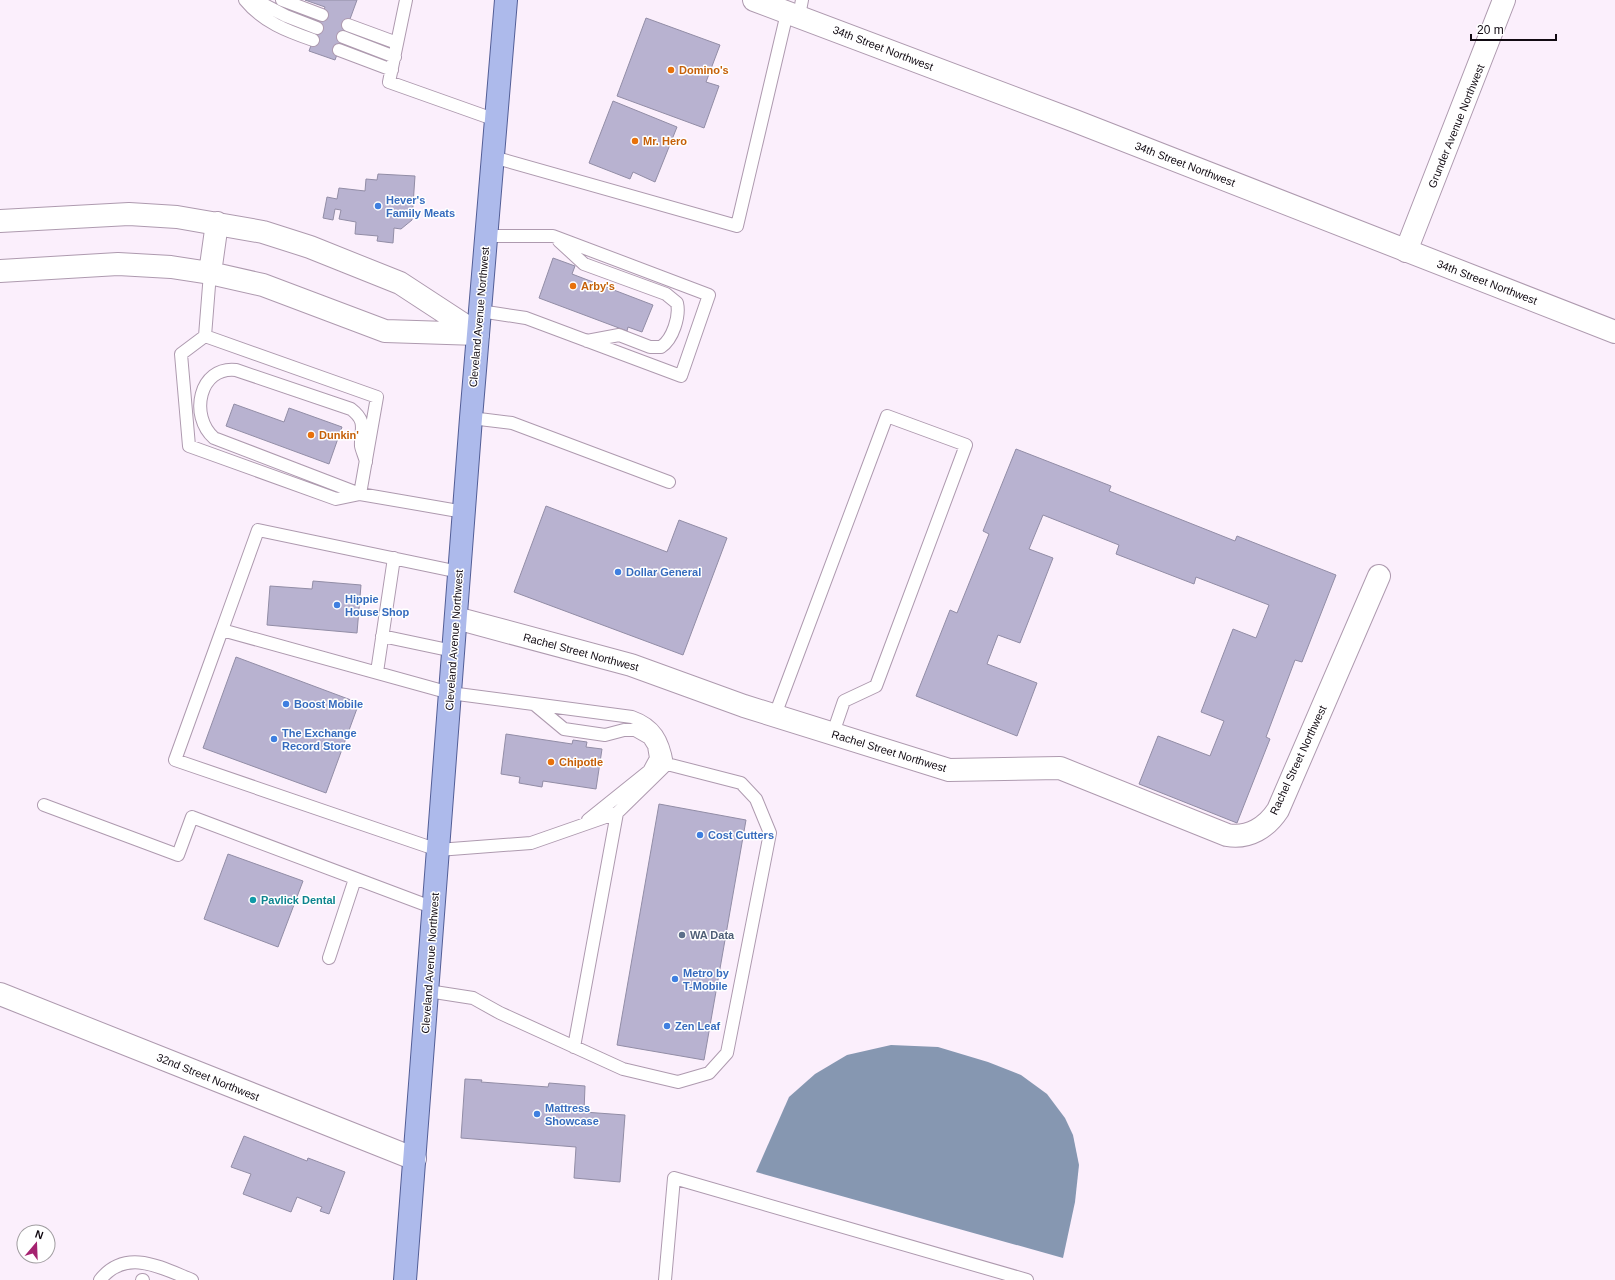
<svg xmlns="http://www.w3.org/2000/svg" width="1615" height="1280" viewBox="0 0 1615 1280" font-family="Helvetica,sans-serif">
<rect width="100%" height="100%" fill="#fbeffc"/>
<path fill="#8697b1" d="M891 1045 938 1047 988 1062 1021 1075 1047 1094 1065 1118 1073 1135 1079 1165 1075 1202 1063 1258 756 1172 789 1097 815 1074 847 1055Z"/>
<path fill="#b8b2d0" stroke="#928da6" d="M305 0H357L335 60 309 51 325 7Z
M646 18 720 45 706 82 719 86 704 128 617 96Z
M613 101 677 127 655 182 633 172 630 179 589 163Z
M378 174 415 176 412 220 401 229 394 228 393 243 377 241 378 236 355 234 356 222 339 219 341 210 335 209 333 220 323 218 327 197 337 199 339 188 365 191 366 179 377 180Z
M553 258 575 266 572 274 653 305 642 332 628 327 627 331 539 298Z
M234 404 284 422 289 408 342 427 329 464 226 426Z
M1016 449 1111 486 1109 491 1235 541 1237 536 1336 575 1302 662 1295 660 1266 737 1270 739 1237 823 1139 784 1158 736 1210 756 1224 721 1201 712 1233 629 1256 638 1269 605 1196 577 1194 584 1116 554 1119 545 1043 515 1029 549 1053 558 1020 643 998 635 987 664 1037 683 1017 736 916 696 950 610 957 613 989 534 983 531Z
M546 506 667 552 679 520 727 538 683 655 514 592Z
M313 581 361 585 357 633 267 625 270 586 312 589Z
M236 657 359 703 326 793 203 748Z
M506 734 572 744 573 740 587 742 586 747 602 749 596 789 543 781 542 787 519 783 520 777 501 774Z
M659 804 746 820 704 1060 617 1045Z
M228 854 303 881 278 947 204 919Z
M465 1079 482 1080 481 1082 548 1087 549 1083 585 1086 584 1112 625 1115 620 1182 574 1178 576 1147 461 1138Z
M244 1136 307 1161 308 1158 345 1172 329 1214 320 1211 322 1207 297 1197 291 1212 243 1194 251 1174 231 1167Z"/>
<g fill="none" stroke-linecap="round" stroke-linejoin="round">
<defs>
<path id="service" d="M245 0C263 22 287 31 313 40
M255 0 286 16 317 28
M282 0 322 15
M406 0 389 82 496 120
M799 16 802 0
M348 25 397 43
M343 37 395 57
M339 50 392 70
M493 157 737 226 787 13
M559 241 584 264 666 294 677 303C680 316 673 339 661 347H650L619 335 587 341
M210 273 205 336 181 354 189 446 336 499 360 494
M480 311 526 318 681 376 709 295 553 236H486
M205 336 377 397 360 494
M471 418 512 423 669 482
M366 462C365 457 362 451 361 446 360 430 368 422 351 409L236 370C199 366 189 416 214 438L360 494 464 512
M222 630 258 530 459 572
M382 636 453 651
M377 672 394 558
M534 704 564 729 605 735 624 730H635L649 738 654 746 656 758 649 771 588 820
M775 715 887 416 966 445 876 686 844 701 833 733
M44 805 178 855 192 817 434 908
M329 958 355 879
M428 991 473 998 500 1013 623 1069 678 1082 709 1073 727 1053 770 833 756 799 741 783 667 764
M574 1047 617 813 531 843 438 850 175 760 222 630 450 693 632 717C655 725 663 740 667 764L617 813
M100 1280C126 1247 162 1268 192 1280
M142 1280H143
M665 1280 674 1178 1027 1280"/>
<path id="minor" d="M0 221 129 214 177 217 263 232 310 247 400 283 478 334
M1406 251 1504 0
M0 271 118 264 171 267 210 273 263 285 385 331 478 334
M210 273 217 223
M456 618 631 665 744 706 949 770 1060 768 1227 835C1249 839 1267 827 1278 810L1379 576
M0 994 415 1159"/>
<path id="tertiary" d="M754 0 1075 121 1615 332"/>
<path id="primary" d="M405 1280 471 418 506 0"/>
</defs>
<use href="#service" stroke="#ae9aaf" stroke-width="14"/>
<use href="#minor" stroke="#ae9aaf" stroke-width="24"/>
<use href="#tertiary" stroke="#ae9aaf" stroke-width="24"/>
<use href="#primary" stroke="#535e96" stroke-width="24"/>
<use href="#service" stroke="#fff" stroke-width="12"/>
<use href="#minor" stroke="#fff" stroke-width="22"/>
<use href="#tertiary" stroke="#fff" stroke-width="22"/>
<use href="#primary" stroke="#adbaeb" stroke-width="22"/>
</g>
<g fill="#e8710a" stroke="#fff" stroke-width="1.5">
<circle cx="671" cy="70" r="4"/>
<circle cx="635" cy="141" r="4"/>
<circle cx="573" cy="286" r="4"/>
<circle cx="311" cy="435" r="4"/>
<circle cx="551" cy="762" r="4"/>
</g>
<g fill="#3f7fe0" stroke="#fff" stroke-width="1.5">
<circle cx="378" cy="206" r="4"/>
<circle cx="618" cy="572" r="4"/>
<circle cx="337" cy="605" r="4"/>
<circle cx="286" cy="704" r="4"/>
<circle cx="274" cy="739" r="4"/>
<circle cx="700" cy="835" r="4"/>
<circle cx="675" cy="979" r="4"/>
<circle cx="667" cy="1026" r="4"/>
<circle cx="537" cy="1114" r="4"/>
</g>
<circle fill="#0f9aa8" stroke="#fff" stroke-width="1.5" cx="253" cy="900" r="4"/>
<circle fill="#5c6f8a" stroke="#fff" stroke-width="1.5" cx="682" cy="935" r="4"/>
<g text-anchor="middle" stroke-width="3" stroke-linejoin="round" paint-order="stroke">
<g font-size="11" fill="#110a12" stroke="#fff">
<text transform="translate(883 48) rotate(21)" y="4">34th Street Northwest</text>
<text transform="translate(1456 126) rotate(-68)" y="4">Grunder Avenue Northwest</text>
<text transform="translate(1185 164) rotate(21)" y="4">34th Street Northwest</text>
<text transform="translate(1487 282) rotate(21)" y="4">34th Street Northwest</text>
<text transform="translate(479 317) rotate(-85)" y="4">Cleveland Avenue Northwest</text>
<text transform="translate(454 640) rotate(-86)" y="4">Cleveland Avenue Northwest</text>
<text transform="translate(581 652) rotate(15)" y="4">Rachel Street Northwest</text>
<text transform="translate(889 751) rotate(17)" y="4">Rachel Street Northwest</text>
<text transform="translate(1298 760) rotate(-65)" y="4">Rachel Street Northwest</text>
<text transform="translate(430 963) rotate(-86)" y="4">Cleveland Avenue Northwest</text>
<text transform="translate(208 1077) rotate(22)" y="4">32nd Street Northwest</text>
</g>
<g font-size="11" font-weight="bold" fill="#c56008" stroke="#fff" text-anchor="start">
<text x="679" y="74">Domino's</text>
<text x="643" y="145">Mr. Hero</text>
<text x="581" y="290">Arby's</text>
<text x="319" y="439">Dunkin'</text>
<text x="559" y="766">Chipotle</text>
</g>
<g font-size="11" font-weight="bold" fill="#366cbe" stroke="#fff" text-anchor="start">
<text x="386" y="204">Hever's<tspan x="386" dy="13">Family Meats</tspan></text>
<text x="626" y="576">Dollar General</text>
<text x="345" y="603">Hippie<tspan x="345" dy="13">House Shop</tspan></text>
<text x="294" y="708">Boost Mobile</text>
<text x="282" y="737">The Exchange<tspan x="282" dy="13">Record Store</tspan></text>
<text x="708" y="839">Cost Cutters</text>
<text x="683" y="977">Metro by<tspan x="683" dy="13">T-Mobile</tspan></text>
<text x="675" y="1030">Zen Leaf</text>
<text x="545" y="1112">Mattress<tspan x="545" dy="13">Showcase</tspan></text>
</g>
<g font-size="11" font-weight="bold" fill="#0d838f" stroke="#fff" text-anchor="start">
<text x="261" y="904">Pavlick Dental</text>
</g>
<g font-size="11" font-weight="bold" fill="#4e5e75" stroke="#fff" text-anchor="start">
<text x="690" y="939">WA Data</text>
</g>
</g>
<g transform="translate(36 1244) rotate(19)"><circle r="19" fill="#ffffff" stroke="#a09da0"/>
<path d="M0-3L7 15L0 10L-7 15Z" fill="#a52270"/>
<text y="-6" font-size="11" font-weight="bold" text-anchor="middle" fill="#110a12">N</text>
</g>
<path d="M1471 34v6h85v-6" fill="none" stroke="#110a12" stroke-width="2"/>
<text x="1477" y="34" font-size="12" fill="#110a12" stroke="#ffffff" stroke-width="3" paint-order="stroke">20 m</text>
</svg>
